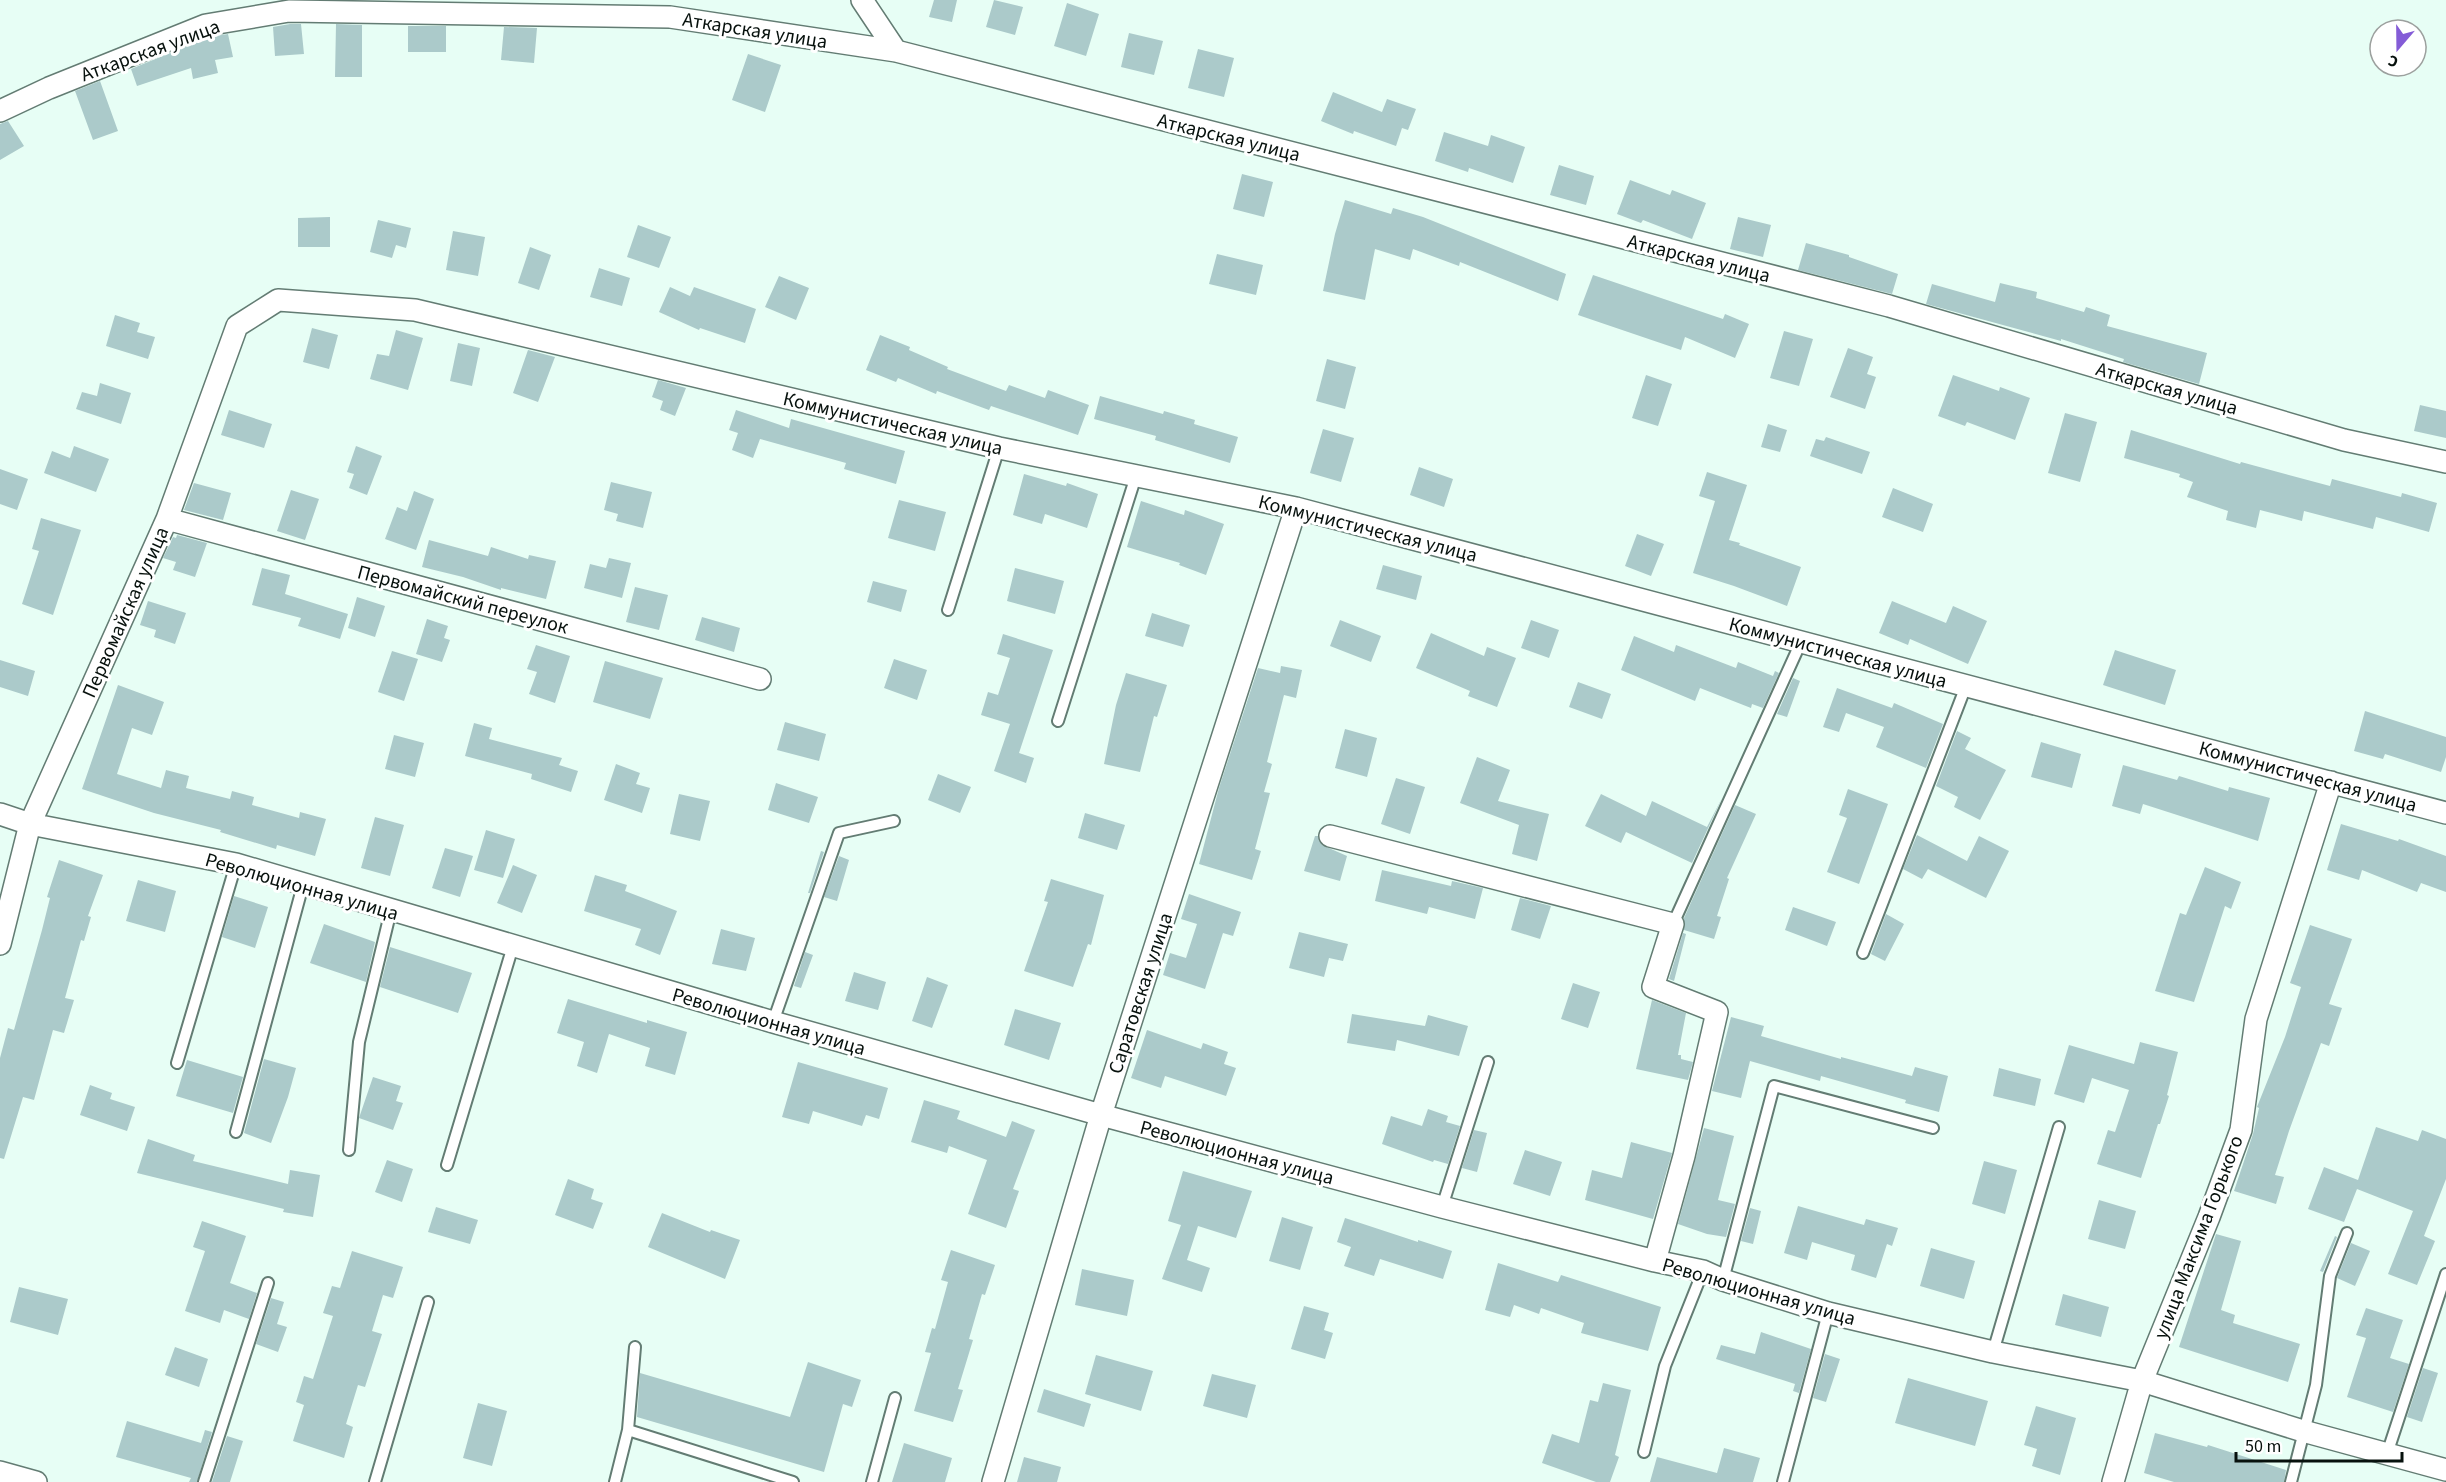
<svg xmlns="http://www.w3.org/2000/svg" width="2446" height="1482" viewBox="0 0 2446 1482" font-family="'Source Sans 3',sans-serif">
<rect width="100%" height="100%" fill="#e7fef5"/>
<path fill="#abcaca" d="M934 0H957L952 22 929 17Z
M994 0 1023 7 1015 35 986 27Z
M1067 3 1099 14 1086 56 1054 46Z
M290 24H301L304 54 275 56 273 27Z
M336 24 362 25V77H335Z
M408 26H446V52H408Z
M504 27 537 28 534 63 501 60Z
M1129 33 1163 41 1154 75 1121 67Z
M228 34 233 57 215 60 218 73 193 79 191 68 137 86 131 69 209 37Z
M1198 49 1234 58 1224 97 1188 88Z
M748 54 781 65 765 112 732 100Z
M100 81 118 131 93 140 75 91Z
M1333 92 1382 112 1387 99 1416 109 1408 130 1402 128 1396 146 1354 131 1353 134 1321 121Z
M8 121 24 146 0 160V124Z
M1444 132 1488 146 1491 135 1525 147 1513 183 1469 168 1468 172 1435 161Z
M1559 165 1594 176 1586 205 1550 195Z
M1242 174 1273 182 1264 217 1233 209Z
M1630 180 1670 195 1672 190 1706 203 1692 239 1643 220 1641 223 1617 214Z
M1345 200 1391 214 1393 208 1423 217 1566 274 1558 301 1460 262 1459 266 1413 249 1410 260 1375 249 1365 300 1323 291 1335 234Z
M330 217V247H298V218Z
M1738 217 1771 225 1763 257 1730 249Z
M378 220 411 228 406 248 396 245 392 258 370 252Z
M638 225 671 237 659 268 627 257Z
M453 231 485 237 478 276 446 270Z
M1806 243 1849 255V257L1898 274 1892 294 1798 270Z
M530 247 551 255 539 290 518 283Z
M1217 254 1263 265 1256 295 1209 284Z
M599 268 630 278 622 306 590 297Z
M1593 275 1723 319 1725 314 1749 324 1735 358 1685 337 1681 350 1578 315Z
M779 276 809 288 796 320 765 307Z
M2000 283 2037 292 2036 298 2084 312 2086 307 2110 315 2107 326 2207 353 2199 384 2123 362 2124 359 2061 339V341L1926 304 1932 284 1995 302Z
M670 287 690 296 694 287 756 309 745 343 700 328 699 330 659 312Z
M115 315 140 323 137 332 155 337 148 359 106 346Z
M312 328 338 335 329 369 303 362Z
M396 330 423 338 408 390 370 379 377 354 389 356Z
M1784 331 1813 339 1799 386 1770 378Z
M880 335 910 347 909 350 948 367 947 369 1006 391 1009 385 1045 398 1048 390 1089 405 1078 435 991 406 989 410 937 391 936 394 898 378 896 382 866 370Z
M458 343 480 348 472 386 450 381Z
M1848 348 1873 357 1867 374 1876 377 1865 409 1830 397Z
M528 350 555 357 538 402 513 393Z
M1327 359 1356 367 1345 409 1316 401Z
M1646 375 1672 384 1658 426 1632 418Z
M1953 375 1999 391 2000 387 2030 398 2015 440 1967 422 1965 426 1938 416Z
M658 380 686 388 675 416 660 410 663 401 652 397Z
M100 383 131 393 121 424 76 409 82 392 97 396Z
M1100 396 1163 414 1164 411 1195 420 1194 424 1238 437 1230 463 1155 440 1156 436 1094 419Z
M2420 405 2446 411V438L2414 431Z
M229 410 272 424 264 448 221 435Z
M736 410 789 428 791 419 905 451 896 484 844 469 846 463 760 439 753 458 732 450 738 433 729 430Z
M2065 413 2097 422 2080 482 2048 473Z
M1768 424 1787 430 1780 452 1761 447Z
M1323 429 1354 438 1341 482 1310 473Z
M2131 430 2240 464 2241 462 2330 486 2332 479 2401 497 2402 493 2437 503 2429 532 2376 517 2373 529 2304 511 2302 521 2260 510 2256 528 2226 520 2228 511 2187 497 2193 482 2179 477 2180 474 2124 458Z
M1826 437 1870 452 1862 474 1810 456 1816 439 1824 441Z
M74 446 109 459 96 492 44 473 52 451 70 458Z
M356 446 382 456 367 495 349 488 354 474 347 472Z
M1419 467 1453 479 1444 507 1410 495Z
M0 469 28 479 17 510 0 504Z
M1707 472 1747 485 1729 540 1740 543 1739 545 1801 567 1787 606 1734 586 1693 573 1715 501 1699 496Z
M1024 474 1066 486 1067 483 1098 494 1087 528 1045 514 1042 524 1013 515Z
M611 482 652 492 643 528 616 521 618 514 604 510Z
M194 483 231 493 223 520 184 510Z
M1893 488 1933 504 1923 532 1882 517Z
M291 490 319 499 305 540 277 531Z
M414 491 434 499 416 550 385 539 397 507 407 511Z
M899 500 946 512 935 551 888 538Z
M1141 501 1184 515 1185 510 1224 524 1206 575 1179 565 1180 563 1127 547Z
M41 518 81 530 53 615 22 604 39 551 32 549Z
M1637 534 1664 544 1651 576 1625 566Z
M177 535 207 543 195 577 173 570 176 562 163 558 173 537 176 538Z
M429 540 488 556 491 547 528 559 529 555 556 561 546 599 501 588V590L463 577 422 567Z
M609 558 631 563 622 598 584 588 590 564 606 568Z
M1383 565 1422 576 1416 600 1376 589Z
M262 568 290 575 285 594 348 614 340 639 298 626 301 618 252 605Z
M1015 568 1064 581 1055 614 1007 601Z
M873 581 907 590 901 612 867 602Z
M635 587 668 595 659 630 626 622Z
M357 597 385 606 375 637 348 628Z
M148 601 186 613 175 644 154 637 156 630 140 625Z
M1892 601 1946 623 1953 606 1987 621 1968 664 1910 639 1908 645 1879 633Z
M1152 613 1190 625 1183 647 1145 636Z
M702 617 740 628 734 652 695 640Z
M427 619 448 626 444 638 450 640 442 662 416 654Z
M1340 620 1381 636 1371 662 1330 646Z
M1531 620 1559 630 1549 658 1521 648Z
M1431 633 1484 656 1487 647 1516 658 1497 707 1468 696 1470 691 1416 668Z
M1003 634 1053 650 1019 753 1034 758 1026 783 994 771 1010 724 981 715 988 692 998 695 1010 658 997 654Z
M1634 636 1674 652 1676 645 1736 668 1738 662 1773 676 1775 671 1779 673 1763 708 1752 704 1751 708 1700 688 1695 701 1621 670Z
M536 645 570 656 555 703 529 694 537 672 527 669Z
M2115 650 2176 670 2165 705 2103 685Z
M392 651 418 659 404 701 378 692Z
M894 659 927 670 917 700 884 688Z
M0 660 35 671 28 696 0 687Z
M605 661 663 678 650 719 593 702Z
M1281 666 1302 670 1296 698 1284 695 1267 762 1272 764 1264 792 1270 793 1255 849 1261 851 1252 880 1199 864 1219 788 1258 668 1280 673Z
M1126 673 1167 685 1157 717 1154 716 1140 772 1104 764 1116 705Z
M1793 678 1800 681 1787 717 1777 714Z
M1578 682 1611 694 1602 719 1569 707Z
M118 685 164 702 152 735 132 728 117 774 161 788 166 770 189 776 186 788 230 799 232 791 254 797 252 805 299 818 300 812 326 819 315 856 277 845 276 849 220 832 221 830 154 813 82 789Z
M1837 688 1892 708 1894 703 1943 724 1926 768 1876 747 1884 727 1846 713 1839 732 1823 727Z
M2365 711 2446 737V757L2441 772 2385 754 2383 759 2354 751Z
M785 722 826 734 819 761 777 750Z
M474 723 492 728 489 739 562 758 559 765 578 771 571 792 531 779 532 774 465 756Z
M1345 729 1377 738 1367 777 1335 768Z
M1957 731 1971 738 1965 749 2006 770 1980 820 1954 807 1958 797 1936 786Z
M394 735 424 743 415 777 385 769Z
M2041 742 2081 754 2072 788 2031 777Z
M1477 757 1510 770 1498 801 1549 814 1537 861 1512 854 1519 825 1460 803Z
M616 764 640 773 636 784 650 788 642 813 604 800Z
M2123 765 2177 780 2179 776 2228 791 2229 787 2270 798 2258 841 2143 804 2140 814 2112 806Z
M938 774 971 787 960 813 928 800Z
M1396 778 1425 787 1410 834 1381 824Z
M776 783 818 797 809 823 768 810Z
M1848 789 1888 804 1859 884 1827 872 1847 818 1839 815Z
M679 794 710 801 700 841 670 834Z
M1601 794 1646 816 1652 801 1707 827 1722 798 1692 863 1626 832 1621 843 1585 826Z
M1735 805 1756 814 1727 878 1729 879 1717 916 1721 917 1714 939 1684 930V918Z
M1085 813 1125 825 1117 850 1078 838Z
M375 817 404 825 390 876 361 868Z
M2341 824 2398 841 2399 839 2446 856V892L2421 883 2417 892 2362 870 2359 880 2327 870Z
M486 830 515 839 503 878 474 870Z
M1917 835 1967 861 1979 836 2009 851 1986 898 1928 869 1922 879 1903 869Z
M1315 836H1318L1322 845 1347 856 1340 881 1304 871Z
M445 848 473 856 460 897 432 888Z
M821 851 824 852 810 893H808Z
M839 856 849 860 837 901 824 897Z
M59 860 103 875 88 916 91 917 84 941 81 940 65 998 74 1000 64 1033 53 1030 34 1100 23 1097 4 1159 0 1158V1058L8 1028 14 1030 42 930 50 898 47 897Z
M513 865 537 875 522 913 497 903Z
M2205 867 2241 882 2231 909 2225 906 2194 1002 2155 991 2180 913 2186 915Z
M1382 870 1451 886 1452 881 1483 888 1475 919 1429 907 1427 914 1375 901Z
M595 875 627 885 625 891 677 911 660 955 635 945 641 929 584 911Z
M1051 879 1104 895 1091 945 1088 944 1073 987 1024 971 1048 902 1044 901Z
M138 880 176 891 165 932 126 921Z
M1189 894 1241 912 1233 936 1223 933 1205 989 1163 975 1170 953 1186 958 1197 924 1181 919Z
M234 896 268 907 255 948 222 937Z
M1520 898 1551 906 1540 939 1511 930Z
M1793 907 1836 922 1827 946 1785 930Z
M1886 914 1904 924 1885 961 1871 954Z
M324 924 375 942 366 982 310 963Z
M2310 925 2352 939 2329 1004 2342 1008 2329 1046 2321 1043 2289 1131 2275 1175 2284 1177 2276 1204 2234 1191 2253 1134 2259 1108 2257 1107 2285 1037 2301 987 2290 983Z
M721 929 755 938 746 971 712 964Z
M1299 932 1348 944 1343 961 1329 958 1324 977 1289 968Z
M1683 933 1686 934 1674 981 1669 979Z
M390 947 472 973 458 1013 380 987Z
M805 952 813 955 801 988 794 986Z
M854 972 886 982 878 1010 845 1001Z
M927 977 948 985 932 1028 912 1021Z
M1573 983 1600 992 1588 1028 1561 1019Z
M568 999 647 1023V1020L687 1032 675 1075 645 1066 650 1048 609 1034 597 1073 577 1066 584 1042 557 1033Z
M1652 1000 1686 1013 1678 1055H1681V1059L1693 1062 1688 1080 1636 1069Z
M1015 1009 1061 1023 1049 1060 1004 1045Z
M1352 1014 1425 1026 1428 1015 1468 1026 1459 1056 1397 1040 1395 1051 1347 1043Z
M1731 1017 1764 1026 1761 1036 1841 1059V1057L1912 1076 1915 1067 1948 1076 1939 1112 1905 1103 1906 1100 1821 1076 1820 1081 1750 1061 1741 1098 1712 1091Z
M1147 1030 1201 1049 1203 1043 1228 1052 1224 1064 1236 1068 1226 1096 1165 1076 1161 1088 1131 1078Z
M2140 1042 2178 1052 2167 1095 2169 1096 2160 1124H2158L2141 1178 2097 1164 2108 1130 2115 1132 2129 1090 2092 1078 2084 1103 2054 1094 2069 1045 2134 1064Z
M264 1059 296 1068 288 1097 271 1143 244 1133Z
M187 1060 243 1077 233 1113 176 1096Z
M798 1062 888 1088 879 1119 866 1115 862 1126 813 1111 809 1124 782 1117Z
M1999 1068 2041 1079 2035 1106 1993 1096Z
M373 1077 401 1086 396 1101 403 1103 393 1130 359 1118Z
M90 1085 112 1093 110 1099 135 1107 127 1131 80 1115Z
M924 1100 960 1111 957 1119 1006 1137 1012 1121 1035 1130 1013 1189 1019 1191 1006 1228 968 1214 987 1160 949 1146 947 1153 911 1142Z
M1428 1109 1448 1116 1446 1122 1460 1126 1448 1164 1434 1160 1433 1162 1382 1144 1391 1116 1422 1126Z
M2376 1127 2418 1141 2422 1130 2446 1139V1179L2424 1236 2435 1241 2417 1285 2388 1274 2413 1211 2357 1189 2344 1222 2308 1209 2324 1167 2358 1180Z
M1704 1128 1734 1136 1718 1200 1735 1204 1726 1237 1707 1234 1678 1224Z
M1474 1130 1487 1133 1477 1172 1462 1168Z
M148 1139 195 1155 193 1161 288 1184 290 1170 320 1175 313 1217 283 1212 284 1209 137 1173Z
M1631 1142 1672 1153 1653 1219 1585 1200 1592 1170 1622 1178Z
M1525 1150 1562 1162 1550 1196 1513 1184Z
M387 1160 413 1169 402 1202 375 1192Z
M1984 1161 2017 1170 2005 1214 1972 1204Z
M1183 1171 1252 1191 1236 1238 1198 1226 1187 1260 1210 1268 1202 1292 1162 1279 1181 1225 1168 1221Z
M568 1179 594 1189 591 1199 603 1203 593 1229 555 1215Z
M2099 1200 2136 1211 2125 1249 2088 1239Z
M1798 1206 1864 1225 1866 1219 1898 1228 1892 1246 1887 1244 1876 1278 1851 1270 1855 1255 1812 1242 1807 1260 1784 1253Z
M436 1207 478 1220 470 1244 428 1232Z
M1750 1208 1761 1211 1753 1244 1741 1241Z
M662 1213 710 1232 711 1230 740 1240 725 1279 648 1247Z
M1282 1217 1313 1227 1300 1270 1269 1261Z
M1345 1218 1418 1242V1240L1452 1251 1443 1279 1380 1259 1374 1276 1344 1266 1351 1247 1337 1242Z
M202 1221 246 1236 230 1283 257 1293 249 1319 224 1310 220 1323 185 1311 205 1251 193 1247Z
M2216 1234 2241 1241 2221 1310 2235 1315 2233 1323 2300 1344 2288 1382 2179 1347Z
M2335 1236 2337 1237 2323 1272 2320 1271Z
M2351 1243 2370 1251 2355 1286 2337 1278Z
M1931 1248 1975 1261 1964 1299 1920 1286Z
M951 1250 995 1265 985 1295 982 1294 969 1339 973 1340 958 1389 963 1390 953 1422 914 1411 931 1353 925 1352 932 1328 935 1329 948 1282 941 1280Z
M352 1251 403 1267 393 1298 383 1295 372 1331 382 1334 365 1387 358 1385 346 1424 353 1427 344 1458 293 1441 304 1405 296 1402 304 1376 313 1379 333 1316 323 1313 332 1286 340 1288Z
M1498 1263 1558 1282 1561 1275 1661 1307 1648 1351 1581 1333 1584 1323 1541 1308 1539 1314 1514 1305 1510 1317 1485 1310Z
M1082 1269 1134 1280 1127 1316 1075 1305Z
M19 1287 68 1299 58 1335 10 1322Z
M2063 1294 2109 1307 2101 1337 2055 1325Z
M271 1298 284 1302 277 1324 287 1327 278 1352 256 1344Z
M1304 1306 1329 1313 1324 1330 1333 1333 1325 1359 1291 1349Z
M2366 1308 2403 1320 2390 1358 2409 1364 2393 1412 2347 1397 2366 1338 2356 1335Z
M1761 1332 1811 1349 1799 1393 1793 1391 1795 1384 1716 1359 1721 1345 1755 1354Z
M175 1347 208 1359 199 1387 165 1375Z
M1825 1354 1840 1359 1826 1402 1813 1398Z
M1096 1355 1153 1371 1141 1411 1085 1394Z
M808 1362 861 1380 852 1407 843 1404 824 1472 637 1417 640 1373 790 1417Z
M2423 1368 2438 1373 2422 1422 2407 1417Z
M1212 1374 1256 1385 1247 1418 1203 1406Z
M1908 1378 1988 1401 1975 1446 1895 1423Z
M1603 1383 1631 1390 1615 1455 1619 1457 1610 1482H1596L1542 1463 1552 1434 1579 1443 1590 1400 1598 1402Z
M1044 1389 1091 1404 1084 1427 1037 1412Z
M478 1403 507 1411 492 1466 463 1458Z
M2036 1406 2076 1418 2060 1475 2032 1466 2037 1449 2024 1445Z
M127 1421 201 1443 205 1430 212 1432 197 1482H189L191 1478 116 1457Z
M2155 1433 2207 1447 2208 1445 2286 1470 2284 1482H2174L2144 1473Z
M227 1436 243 1441 230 1482H212Z
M904 1443 952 1458 945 1482H892Z
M1724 1448 1760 1458 1753 1482H1650L1657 1457 1717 1473Z
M1024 1457 1061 1467 1057 1482H1017Z"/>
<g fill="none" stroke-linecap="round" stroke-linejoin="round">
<defs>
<path id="lane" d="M948 610 999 448
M1058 721 1136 476
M1673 924 1801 642
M1863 953 1966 686
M773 1022 839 833 894 821
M177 1063 236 864
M236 1132 303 885
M349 1150 359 1042 391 910
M447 1165 513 946
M1442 1207 1488 1062
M1723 1280 1774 1086 1933 1128
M1993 1352 2059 1127
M628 1430 793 1482
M1644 1452 1665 1366 1703 1271
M2387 1454 2446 1274
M204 1482 268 1283
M375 1482 428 1302
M615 1482 628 1430 635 1347
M872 1482 895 1398
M1783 1482 1828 1313
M2291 1482 2316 1385 2330 1276 2347 1233"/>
<path id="street" d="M862 0 896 51
M0 111 49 88 206 25 289 11 670 17 896 51 1889 306 2344 440 2446 462
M167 519 760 679
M0 814 30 824 236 864 773 1022 1101 1115 1442 1207 1655 1261 1703 1271 1723 1280 1828 1313 1993 1352 2142 1381 2303 1431 2446 1470
M1330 836 1673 924 1653 987 1717 1012 1684 1156 1655 1261
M0 944 30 824 167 519 237 326 278 300 415 310 999 448 1296 508 2446 813
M0 1472 36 1482
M993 1482 1101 1115 1296 508
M2113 1482 2142 1381 2209 1217 2241 1130 2256 1019 2331 782"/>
</defs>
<use href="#lane" stroke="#637c73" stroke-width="14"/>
<use href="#street" stroke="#637c73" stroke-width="24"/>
<use href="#lane" stroke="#fff" stroke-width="10"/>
<use href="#street" stroke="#fff" stroke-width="21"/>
</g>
<g text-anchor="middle" stroke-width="6" stroke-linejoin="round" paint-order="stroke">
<g font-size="20" fill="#07110d" stroke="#fff">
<text transform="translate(755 30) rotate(9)" y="7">Аткарская улица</text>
<text transform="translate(150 50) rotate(-20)" y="7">Аткарская улица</text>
<text transform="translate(1229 137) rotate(14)" y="7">Аткарская улица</text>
<text transform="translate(1699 258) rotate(14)" y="7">Аткарская улица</text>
<text transform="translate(2167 388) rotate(16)" y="7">Аткарская улица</text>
<text transform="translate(893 423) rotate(13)" y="7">Коммунистическая улица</text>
<text transform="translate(1368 528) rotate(14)" y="7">Коммунистическая улица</text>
<text transform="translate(463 599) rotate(15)" y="7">Первомайский переулок</text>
<text transform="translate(125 612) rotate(-66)" y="7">Первомайская улица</text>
<text transform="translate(1838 652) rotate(15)" y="7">Коммунистическая улица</text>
<text transform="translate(2308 776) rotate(15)" y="7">Коммунистическая улица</text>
<text transform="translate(302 886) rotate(16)" y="7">Революционная улица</text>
<text transform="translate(1140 993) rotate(-72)" y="7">Саратовская улица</text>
<text transform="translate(769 1021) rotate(16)" y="7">Революционная улица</text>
<text transform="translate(1237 1152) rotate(15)" y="7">Революционная улица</text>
<text transform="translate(2198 1237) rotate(-69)" y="7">улица Максима Горького</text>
<text transform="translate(1759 1291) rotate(16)" y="7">Революционная улица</text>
</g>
</g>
<g transform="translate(2398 48) rotate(200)"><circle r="28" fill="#ffffff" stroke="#9ca09e" stroke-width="1.5"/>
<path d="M0-4.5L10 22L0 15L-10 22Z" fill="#845cd7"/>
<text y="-9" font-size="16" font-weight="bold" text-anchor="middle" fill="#07110d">С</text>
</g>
<path d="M2236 1452v9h166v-9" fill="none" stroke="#07110d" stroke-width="3"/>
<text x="2245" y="1452" font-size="18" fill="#07110d" stroke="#ffffff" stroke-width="4.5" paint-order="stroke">50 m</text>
</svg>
